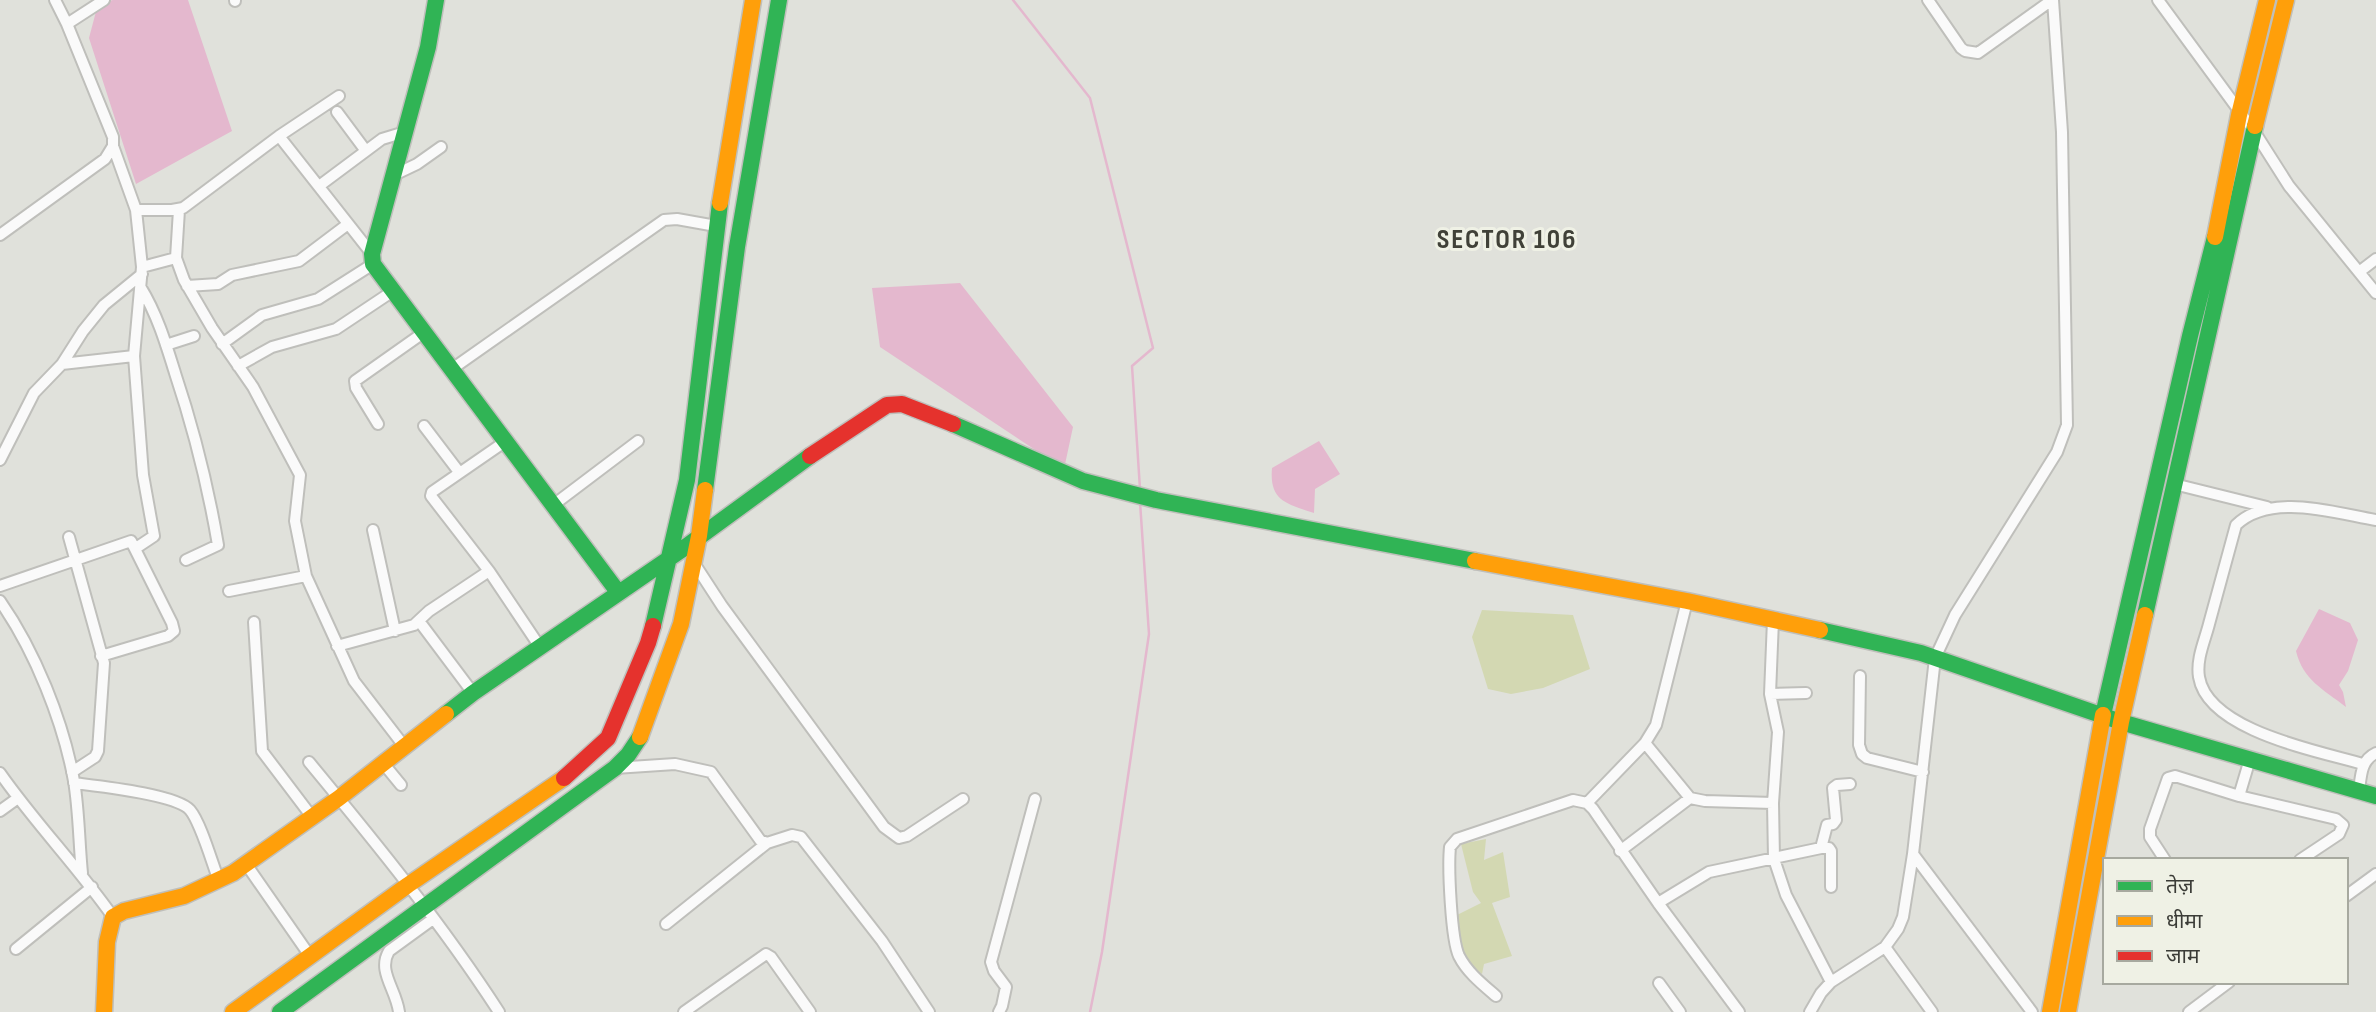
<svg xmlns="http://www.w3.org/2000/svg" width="2376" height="1012" viewBox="0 0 2376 1012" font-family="'Sofia Sans Condensed','Noto Sans Devanagari',sans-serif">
<rect width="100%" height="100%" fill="#e0e1db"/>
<path fill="#d3d8b2" d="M1482 610 1573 615 1590 669 1543 688 1511 694 1488 689 1472 637Z
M1486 839 1484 860 1503 852 1510 897 1492 903 1512 956 1484 964 1482 974C1459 955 1458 944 1457 915L1481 903 1473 892 1461 844Z"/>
<path fill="#e4b8ce" d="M113 0H188L232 131 136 184 89 38 98 4Z
M960 283 1073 427 1064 469 880 347 872 288Z
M1319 441 1340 474 1315 489 1314 513C1287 504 1269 501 1272 468Z
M2319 609 2350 623 2358 640 2348 671 2339 685 2343 692 2346 707C2323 689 2303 680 2296 651Z"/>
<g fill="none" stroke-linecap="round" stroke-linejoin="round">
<path stroke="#e4b8ce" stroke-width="2.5" d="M1013 0 1090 98 1153 348 1132 366 1140 489
M1090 1012 1102 952 1149 634 1140 502"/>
<defs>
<path id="street" d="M1928 0 1961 48 1965 51 1978 53 2052 0
M2158 0 2254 131 2289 186 2376 293
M235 1V0
M67 24 104 0
M337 112 366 151
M279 136 372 254
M113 146 136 210 142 267 134 356 143 475 154 536 136 548
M394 175 417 164 441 147
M319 186 382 139 405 132
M136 210H172L183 208 279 136 339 96
M179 210 176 258 184 280 212 328 253 387 300 475 295 521 306 576 354 681 404 746
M0 235 105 159 113 146V137L67 24 55 0
M142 267 176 258
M2359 272 2376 259
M187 286 218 284 232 275 299 261 348 224
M141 288C157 314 166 344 175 373 194 430 208 486 218 545L186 560
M222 344 262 315 318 299 373 264
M166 345 194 336
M62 364 134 356
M238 366 272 347 336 329 393 291
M452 369 664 220 677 219 716 226
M378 424 356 388 355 381 423 333
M424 426 459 472
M503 443 432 492 431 496 489 571 540 647
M0 460 34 393 62 364 83 331 104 305 142 274
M2174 484 2267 507
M552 506 638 441
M373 530 395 631
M69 537 104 663 98 751 95 757 72 772
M694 563 722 606 884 827 899 838 907 836 963 799
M0 586 131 541 172 623 174 631 168 636 101 656
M229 591 306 576
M0 601C35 651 63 721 74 781 79 811 79 843 82 873
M1773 620 1770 694 1778 732 1773 803 1774 859 1786 895 1831 982
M419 621 473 693
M254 622 262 751 312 817
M337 646 414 625 429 611 489 571
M1860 676 1859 745 1862 754 1867 758 1923 772
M1770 694 1806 693
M1645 743 1690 798 1705 801 1773 803
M2250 759 2239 796 2336 819 2343 825 2339 834 2300 860
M309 762C376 843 442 924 499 1012
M383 763 401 785
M2363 764C2319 751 2208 731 2199 677 2196 659 2205 640 2209 624 2218 591 2227 558 2236 525 2270 492 2335 513 2376 520
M615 768 675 764 711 772 760 840 767 843 792 835 801 837 882 941 929 1012
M0 773C35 823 78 867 113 917
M74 783C97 786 176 794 190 810 201 823 212 863 219 881
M2359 791C2361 775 2361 760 2376 753
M1587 803 1645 743 1656 725 1687 601
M0 811 18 798
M1821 848 1827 825 1833 824 1836 820 1833 788 1837 785 1850 784
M1620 851 1690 798
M1913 854 2032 1012
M2165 860 2150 837V829L2168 778 2175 776 2239 796
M246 864 310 956
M2346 896 2376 874
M1658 903 1709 872 1821 848H1829L1831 851V887
M666 924 767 843
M1885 947 1932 1012
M16 949 92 887
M1659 983 1680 1012
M1496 996C1482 984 1467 972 1459 956 1451 939 1448 867 1450 847L1457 839 1573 800 1587 803 1593 809 1658 903 1739 1012
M399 1012C396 989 377 971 389 951L433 919
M684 1012 766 954 771 957 810 1012
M999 1012 1002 1006 1006 987 994 971 991 962 1035 799
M1810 1012 1821 993 1831 982 1885 947 1898 929 1903 917 1913 854 1935 658 1955 615 2057 452 2067 425 2062 132 2053 0
M2189 1012 2229 982"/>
<path id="fast" d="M436 0 428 47 372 254 373 264 618 592
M953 424 1083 481 1156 500 1475 561
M705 490 737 247 779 0
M2145 615 2255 126
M653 626 687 480 720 203
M1820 630 1921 653 2121 722 2376 796
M446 714 473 693 680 551 810 456
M2103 715 2190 336 2215 237
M280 1012 615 768 628 755 640 737"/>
<path id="slow" d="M2255 126 2286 0
M720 203 753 0
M2215 237 2239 115 2267 0
M1475 561 1687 601 1820 630
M640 737 681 624 699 536 705 490
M104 1012 107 942 113 917 124 911 184 896 233 873 339 798 446 714
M233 1012 408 885 564 778
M2050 1012 2103 715
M2068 1012 2121 722 2145 615"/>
<path id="jam" d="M810 456 887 405 902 404 953 424
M564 778 608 738 648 643 653 626"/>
</defs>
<use href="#street" stroke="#bfbfbb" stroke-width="14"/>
<use href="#fast" stroke="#bfbfbb" stroke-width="19"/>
<use href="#slow" stroke="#bfbfbb" stroke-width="19"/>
<use href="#jam" stroke="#bfbfbb" stroke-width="19"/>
<use href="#street" stroke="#fafafa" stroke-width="10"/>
<use href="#fast" stroke="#30b455" stroke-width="16"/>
<use href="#slow" stroke="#ff9f0a" stroke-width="16"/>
<use href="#jam" stroke="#e5322d" stroke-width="16"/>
</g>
<g text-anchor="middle" stroke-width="6" stroke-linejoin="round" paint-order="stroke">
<g font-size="28" font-weight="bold" letter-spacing="2" fill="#404138" stroke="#eff1e5">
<text x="1507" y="248">SECTOR 106</text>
</g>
</g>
<rect x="2103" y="858" width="245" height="126" fill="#eff1e5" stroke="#a7a99f" stroke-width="2"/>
<rect x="2117" y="881" width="35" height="10" fill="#30b455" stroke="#a7a99f" stroke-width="2"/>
<text x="2166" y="893" font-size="21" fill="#3b3c37">तेज़</text>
<rect x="2117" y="916" width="35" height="10" fill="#ff9f0a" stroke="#a7a99f" stroke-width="2"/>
<text x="2166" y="928" font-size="21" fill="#3b3c37">धीमा</text>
<rect x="2117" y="951" width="35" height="10" fill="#e5322d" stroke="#a7a99f" stroke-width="2"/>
<text x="2166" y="963" font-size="21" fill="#3b3c37">जाम</text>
</svg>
